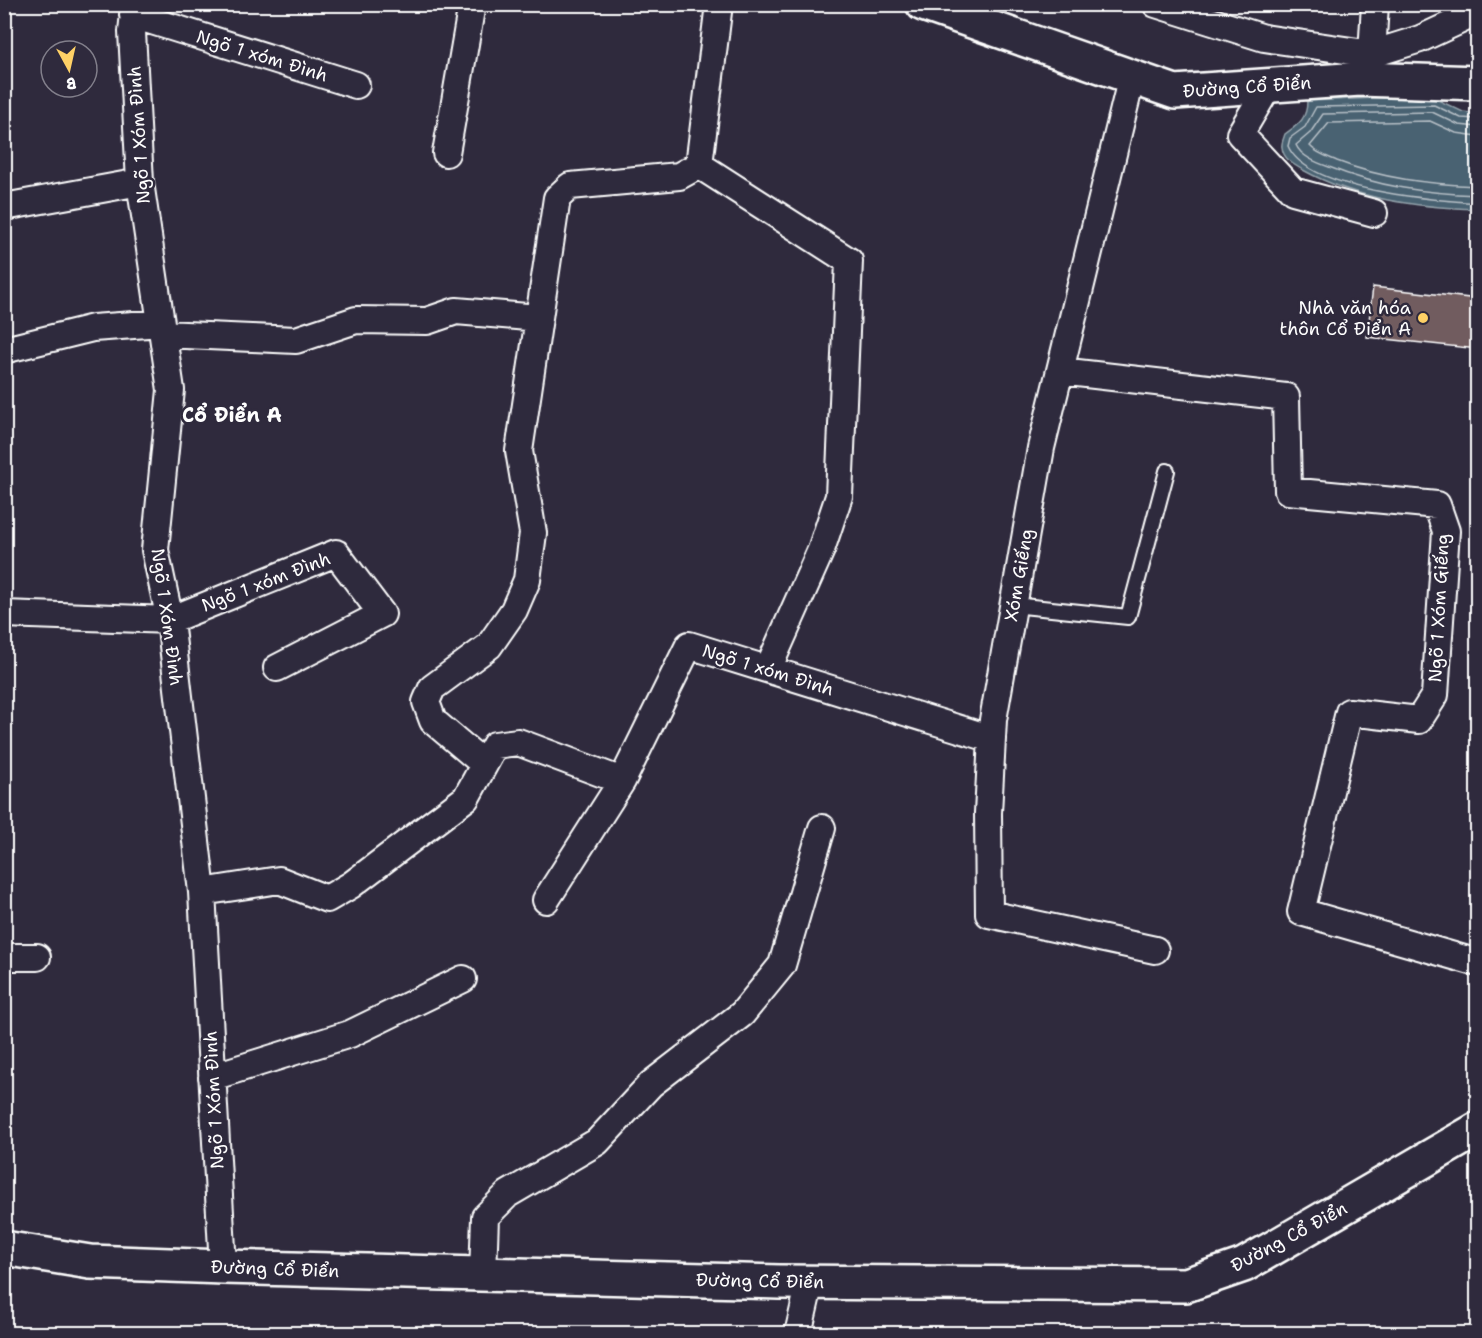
<svg xmlns="http://www.w3.org/2000/svg" width="1482" height="1338" viewBox="0 0 1482 1338" font-family="'Shantell Sans',sans-serif">
<rect width="100%" height="100%" fill="#2f2a3d"/>
<filter id="ink" filterUnits="userSpaceOnUse"><feTurbulence type="fractalNoise" baseFrequency=".0167" numOctaves="2"/><feDisplacementMap in="SourceGraphic" scale="12" xChannelSelector="R" yChannelSelector="G"/><feConvolveMatrix kernelMatrix="1 2 1 2 8 2 1 2 1" color-interpolation-filters="sRGB"/></filter>
<g filter="url(#ink)">
<path fill="#4a6272" stroke="#92a1aa" stroke-width="1.5" d="M1399 97 1436 99 1463 112 1477 114V209C1417 207 1357 200 1303 170 1294 165 1283 159 1282 147 1281 144 1284 137 1285 134 1299 124 1307 119 1307 101Z"/>
<g fill="none" stroke-linecap="round" stroke-linejoin="round">
<path stroke="#b7c0c7" stroke-width="1.5" d="M1478 119 1461 118 1434 105 1316 107 1305 127 1290 138 1288 146C1307 191 1434 200 1478 203
M1478 127 1459 125 1432 112 1323 114 1310 133 1296 145C1301 157 1318 163 1329 167 1378 187 1425 193 1478 195
M1478 136 1456 133 1430 121 1329 123 1310 146C1316 153 1328 157 1337 161 1383 179 1429 184 1478 186"/>
</g>
<path fill="#715b5f" stroke="#fff" stroke-width="1.5" d="M1373 287 1478 299V349L1367 337Z"/>
<g fill="none" stroke-linecap="round" stroke-linejoin="round">
<defs>
<path id="lane" d="M1013 605 1128 617 1167 471"/>
<path id="street" d="M135 4 132 32 140 182 171 390 155 550 170 620 202 892 223 1267
M1156 4 1264 38 1372 54 1420 39 1478 12
M133 15 356 85
M1365 69 1372 54 1375 4
M1132 76 1041 448 993 720 988 813 989 914 1155 950
M1269 85 1240 134 1293 191 1374 213
M446 153 472 4
M699 165 849 261 839 496 821 550 768 669
M4 207 140 182
M163 334 296 340 356 320 427 321 456 311 539 318
M4 350 93 328 161 323
M1060 371 1286 397 1288 491 1437 505 1446 531 1435 695 1419 720 1349 712 1301 912 1478 963
M4 614 170 620 336 553 382 614 277 668
M484 764 433 721 426 702 432 688 489 646 514 610 527 580 533 533 519 451 557 198 570 186 679 176 699 165 719 4
M622 781 689 645 992 739
M202 892 279 880 327 899 351 885 466 798 495 745 518 742 622 781 546 900
M4 957H37
M212 1077 350 1034 463 979
M483 1274 485 1217 508 1194 597 1142 651 1084 742 1014 782 965 822 828
M798 1334 810 1282"/>
<path id="secondary" d="M923 4 1175 92 1360 79 1478 83
M4 1248 90 1262 223 1267 779 1282 1186 1285 1244 1265 1478 1129"/>
</defs>
<use href="#lane" stroke="#fff" stroke-width="18"/>
<use href="#street" stroke="#fff" stroke-width="30"/>
<use href="#secondary" stroke="#fff" stroke-width="38"/>
<use href="#lane" stroke="#2f2a3d" stroke-width="14"/>
<use href="#street" stroke="#2f2a3d" stroke-width="26"/>
<use href="#secondary" stroke="#2f2a3d" stroke-width="33"/>
</g>
</g>
<circle fill="#ffd166" stroke="#2f2a3d" stroke-width="2" cx="1423" cy="318" r="6"/>
<g text-anchor="middle" stroke-width="5" stroke-linejoin="round" paint-order="stroke">
<g font-size="18" fill="#fff" stroke="#2f2a3d">
<text transform="translate(262 56) rotate(17)" y="6">Ngõ 1 xóm Đình</text>
<text transform="translate(1247 87) rotate(-4)" y="6">Đường Cổ Điển</text>
<text transform="translate(139 135) rotate(-94)" y="6">Ngõ 1 Xóm Đình</text>
<text transform="translate(1019 575) rotate(-80)" y="6">Xóm Giếng</text>
<text transform="translate(266 582) rotate(-21)" y="6">Ngõ 1 xóm Đình</text>
<text transform="translate(1439 608) rotate(-87)" y="6">Ngõ 1 Xóm Giếng</text>
<text transform="translate(167 617) rotate(82)" y="6">Ngõ 1 Xóm Đình</text>
<text transform="translate(768 670) rotate(17)" y="6">Ngõ 1 xóm Đình</text>
<text transform="translate(214 1100) rotate(-93)" y="6">Ngõ 1 Xóm Đình</text>
<text transform="translate(1289 1237) rotate(-28)" y="6">Đường Cổ Điển</text>
<text transform="translate(275 1269) rotate(2)" y="6">Đường Cổ Điển</text>
<text transform="translate(760 1281) rotate(1)" y="6">Đường Cổ Điển</text>
</g>
<g font-size="18" fill="#fff" stroke="#2f2a3d" text-anchor="end">
<text x="1411" y="314">Nhà văn hóa<tspan x="1411" dy="21">thôn Cổ Điển A</tspan></text>
</g>
<g font-size="20" font-weight="bold" fill="#fff" stroke="#2f2a3d">
<text x="232" y="422">Cổ Điển A</text>
</g>
</g>
<rect width="1482" height="1338" fill="none" stroke="#2f2a3d" stroke-width="24"/>
<rect x="12" y="12" width="1458" height="1314" fill="none" stroke="#fff" stroke-width="2" filter="url(#ink)"/>
<g transform="translate(69 69) rotate(172)"><circle r="28" fill="#2f2a3d" stroke="#827f8b" stroke-width="1.5"/>
<path d="M0-4.5L10 22L0 15L-10 22Z" fill="#ffd166"/>
<text y="-9" font-size="16" font-weight="bold" text-anchor="middle" fill="#ffffff">B</text>
</g>
</svg>
